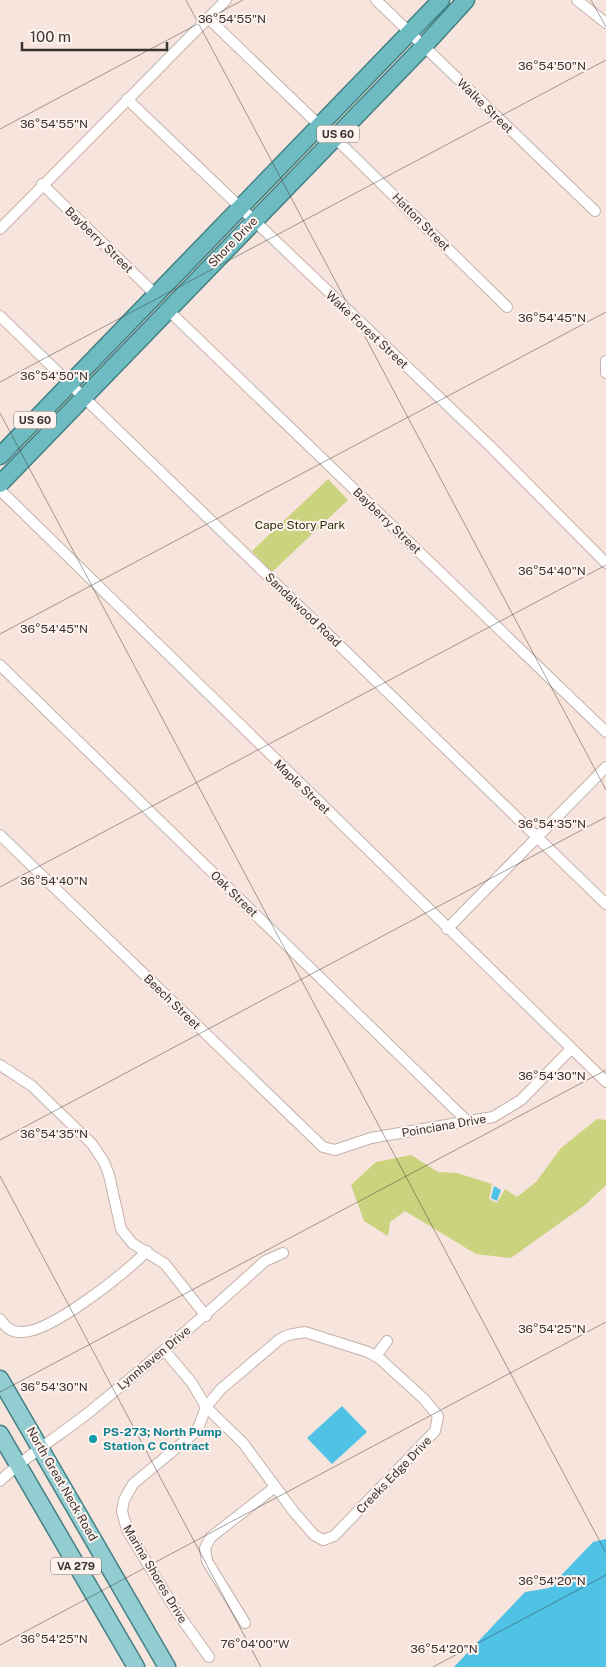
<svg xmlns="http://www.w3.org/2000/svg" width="606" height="1667" viewBox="0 0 606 1667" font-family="'Public Sans',sans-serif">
<rect width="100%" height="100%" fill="#f7e4dc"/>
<path fill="#cbd37e" d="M328 479 348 500 272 572 252 551Z
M597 1119 606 1120V1185L585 1205 511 1258 476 1254 405 1211 390 1222 388 1236 364 1221 351 1185 376 1162 411 1155 438 1172 457 1173 492 1184 489 1199 497 1203 505 1189 517 1197 536 1182 561 1148Z"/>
<path fill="#4fc2e6" d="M494 1186 501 1190 497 1201 491 1198Z
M342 1406 367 1432 332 1464 307 1438Z
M606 1539V1667H454L525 1592 549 1588 593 1542Z"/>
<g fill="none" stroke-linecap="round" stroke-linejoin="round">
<defs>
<path id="minor" d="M376 0 595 211
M577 0 606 23
M208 18 320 126
M127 99 489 445 606 563
M335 138 507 307
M42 184 156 295
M0 229 226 0
M168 310 606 732
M0 316 606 904
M606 361V373
M0 490 606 1082
M0 665 468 1122
M0 835 323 1147 335 1150 371 1138 493 1117 521 1100 570 1050
M447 929 606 767
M0 1065 32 1086 92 1144 104 1162 109 1175 121 1229 132 1243 165 1264 206 1316
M0 1319C5 1327 12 1333 22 1332 52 1332 125 1273 147 1251
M305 1332 368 1352 379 1358 424 1399 438 1416 435 1431 334 1536 323 1540 314 1535 294 1512 243 1443 206 1407 221 1389 280 1339 288 1335Z
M165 1351 192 1383 206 1407 199 1426 192 1435 133 1484 124 1500 122 1511 127 1530 177 1612 209 1657
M376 1356 387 1341
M0 1481C27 1455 59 1436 88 1413 149 1364 207 1314 265 1261L283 1253
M245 1623 207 1561 205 1548 211 1537 275 1487"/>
<path id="primary" d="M0 1379 167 1667
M0 1434 136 1667"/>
<path id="trunk" d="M0 456 441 0
M0 484 424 46 466 0"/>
</defs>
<use href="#minor" stroke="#c5b2ab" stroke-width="12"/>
<use href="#primary" stroke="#448184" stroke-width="19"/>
<use href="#trunk" stroke="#448184" stroke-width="19"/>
<use href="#minor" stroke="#fff" stroke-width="10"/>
<use href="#primary" stroke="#92cdd1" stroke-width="16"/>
<use href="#trunk" stroke="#6ebcc2" stroke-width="16"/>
</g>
<path fill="none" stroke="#3a3330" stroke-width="1" stroke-opacity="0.45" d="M186 0 606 790M591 0 606 27M0 129 243 0M0 382 606 60M0 413 606 1553M0 634 606 312M0 887 606 565M0 1140 606 817M0 1176 261 1667M0 1392 606 1070M0 1645 606 1322M433 1667 606 1575"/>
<circle fill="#0f9aa8" stroke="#fff3ef" stroke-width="2" cx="93" cy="1439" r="5"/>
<g text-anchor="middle" stroke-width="4" stroke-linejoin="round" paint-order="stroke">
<g fill="#fff3ef" stroke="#756d69" stroke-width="1">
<rect x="317" y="125.5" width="42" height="17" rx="4"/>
<rect x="14" y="411.5" width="42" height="17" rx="4"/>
<rect x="51" y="1557.5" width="50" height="17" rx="4"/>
</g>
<g font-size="11" font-weight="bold" fill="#3a3330">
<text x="338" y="138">US 60</text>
<text x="35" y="424">US 60</text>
<text x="76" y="1570">VA 279</text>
</g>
<g font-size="12" fill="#3a3330" stroke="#fff3ef">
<text transform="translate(485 106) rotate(44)" y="4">Walke Street</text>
<text transform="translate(421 222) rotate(45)" y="4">Hatton Street</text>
<text transform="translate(99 240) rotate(44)" y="4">Bayberry Street</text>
<text transform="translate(233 242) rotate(-46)" y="4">Shore Drive</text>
<text transform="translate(367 330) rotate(43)" y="4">Wake Forest Street</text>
<text transform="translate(387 521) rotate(44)" y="4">Bayberry Street</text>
<text transform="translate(303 610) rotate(44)" y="4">Sandalwood Road</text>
<text transform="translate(302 787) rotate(44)" y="4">Maple Street</text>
<text transform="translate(234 894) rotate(44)" y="4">Oak Street</text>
<text transform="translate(172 1002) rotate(44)" y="4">Beech Street</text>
<text transform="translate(444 1126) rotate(-10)" y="4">Poinciana Drive</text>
<text transform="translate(154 1358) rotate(-40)" y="4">Lynnhaven Drive</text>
<text transform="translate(394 1475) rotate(-46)" y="4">Creeks Edge Drive</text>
<text transform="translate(62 1484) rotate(60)" y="4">North Great Neck Road</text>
<text transform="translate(155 1574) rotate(59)" y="4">Marina Shores Drive</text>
</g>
<g font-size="12" fill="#2b2e06" stroke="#fff3ef">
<text x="300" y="529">Cape Story Park</text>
</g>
<g font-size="12" font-weight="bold" fill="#0d838f" stroke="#fff3ef" text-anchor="start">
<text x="103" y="1436">PS-273; North Pump<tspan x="103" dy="14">Station C Contract</tspan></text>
</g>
</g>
<g font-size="12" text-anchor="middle" fill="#3a3330" stroke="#fff3ef" stroke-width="4" stroke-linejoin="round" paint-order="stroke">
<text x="232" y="23">36°54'55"N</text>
<text x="552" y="70">36°54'50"N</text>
<text x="54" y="128">36°54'55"N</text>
<text x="552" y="322">36°54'45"N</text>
<text x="54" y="380">36°54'50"N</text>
<text x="552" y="575">36°54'40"N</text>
<text x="54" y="633">36°54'45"N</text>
<text x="552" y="828">36°54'35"N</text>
<text x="54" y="885">36°54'40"N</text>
<text x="552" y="1080">36°54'30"N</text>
<text x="54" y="1138">36°54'35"N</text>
<text x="552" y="1333">36°54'25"N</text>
<text x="54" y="1391">36°54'30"N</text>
<text x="552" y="1585">36°54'20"N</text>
<text x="54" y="1643">36°54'25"N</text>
<text x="255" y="1648">76°04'00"W</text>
<text x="444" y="1653">36°54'20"N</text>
</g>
<path d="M22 42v8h145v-8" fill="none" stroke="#3a3330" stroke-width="2.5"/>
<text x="30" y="42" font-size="15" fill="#3a3330" stroke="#fff3ef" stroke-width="4" paint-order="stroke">100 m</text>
</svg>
